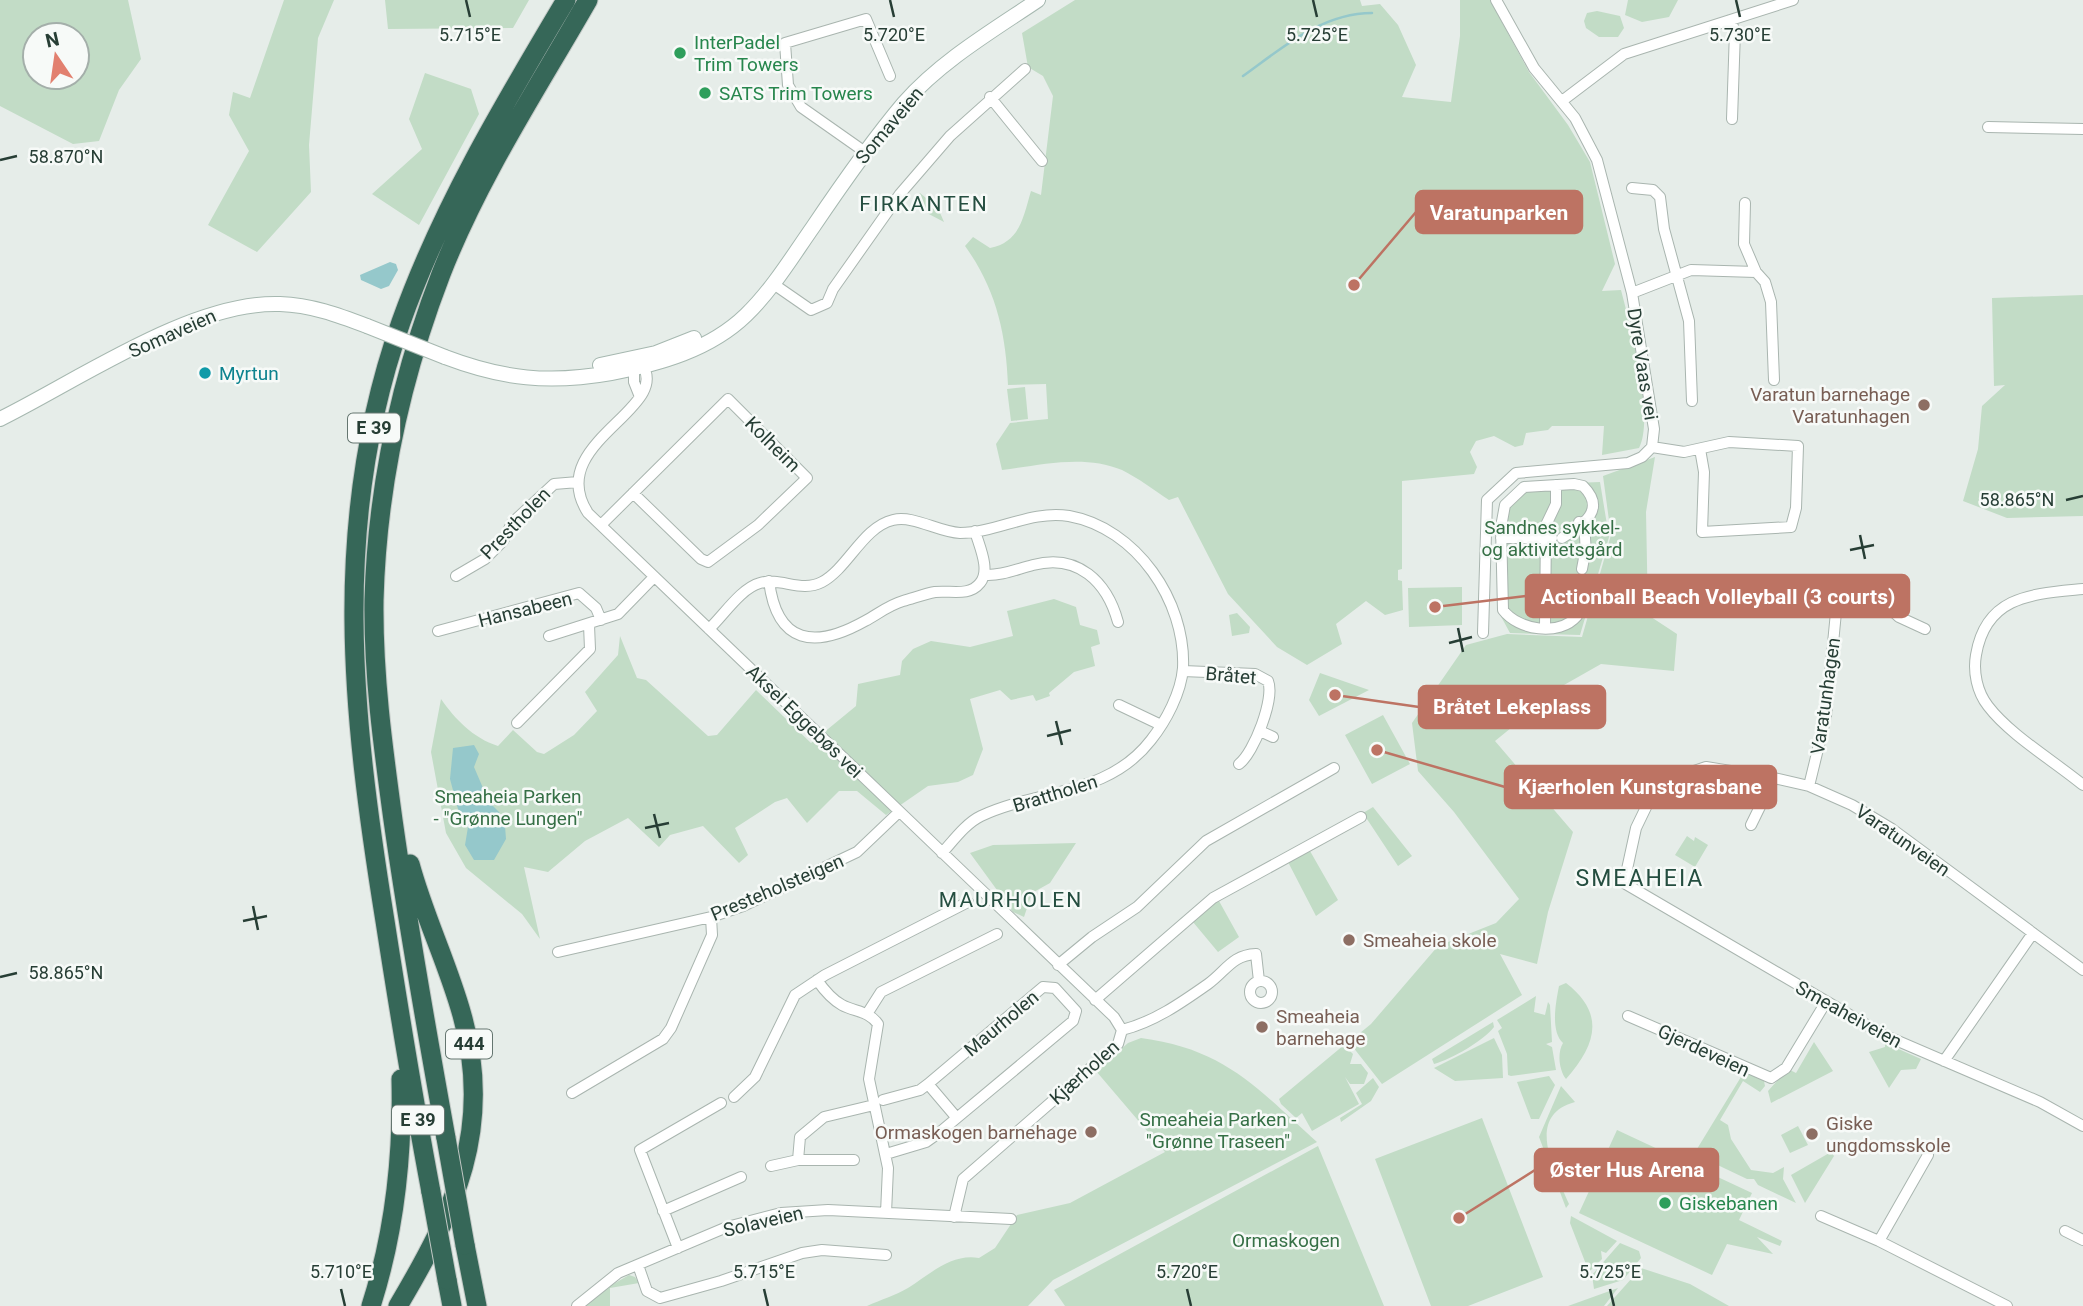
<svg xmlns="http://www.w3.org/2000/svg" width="2083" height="1306" viewBox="0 0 2083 1306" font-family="Roboto,sans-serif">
<rect width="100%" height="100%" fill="#e6ede9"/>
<path fill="#c2dcc6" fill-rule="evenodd" d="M0 0H128L141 59 119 90 99 141 73 144 0 106ZM35 35H77V77H35Z
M284 0H334L318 38 309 145 311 192 257 252 208 225 249 151 229 115 233 92 250 98Z
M385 0H529L513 28 388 29Z
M1075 0H1360L1362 6 1380 4 1398 25 1416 65 1402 97 1451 102 1460 36V0H1490L1529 72 1568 125 1590 162 1615 264 1602 291 1621 290C1630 325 1655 417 1639 448L1602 455 1604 426H1552L1548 430 1526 433 1523 445 1515 447 1494 436 1476 441 1470 452 1477 467 1474 474 1402 481V569L1398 570V580L1402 581 1403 610 1385 615 1366 601 1336 624 1342 644 1307 665 1277 647 1228 594 1178 497 1169 500C1154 490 1138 478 1122 470 1084 454 1041 465 1002 470L996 444 1010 423 1048 419 1046 384 1008 385C1006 333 996 289 965 246L973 237 990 248C1020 242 1023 218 1031 191L1041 195 1053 96 1043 76 1028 67 1022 33Z
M1628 0H1678L1669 17 1642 22 1625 15Z
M1597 11 1620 16 1624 28 1618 37H1599L1586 28 1584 21 1587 13Z
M425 73 471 89 479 114 419 225 372 194 422 149 409 119Z
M920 193 938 208 944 222 925 212 914 202Z
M2083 295V516L2007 518 1963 501 1978 449 1982 406 2005 385 1994 386 1992 298Z
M1025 387 1028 419 1011 421 1007 389Z
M1655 457 1646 512 1648 615 1677 634 1674 671 1601 664 1564 685 1495 741 1573 832 1548 912 1537 964 1500 954 1522 995 1382 1084 1349 1042 1371 1024 1438 946 1496 923 1519 899 1454 812 1418 771 1412 723 1466 645 1507 634 1582 637 1611 535 1603 476Z
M1600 482 1609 537 1580 635 1510 633 1497 609 1499 506 1524 485Z
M1462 587V625L1409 627 1408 588Z
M1054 599 1076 607 1080 625 1097 630 1100 644 1091 647 1095 666 1074 672 1049 693 1050 696 1036 701 1033 695 1011 700 1000 690 970 699 983 749 973 775 958 782 928 786 886 815 857 791H839L807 823 787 798 775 802 735 828 748 855 739 863 703 826 670 835 659 847 628 818 585 841 548 872 524 867 540 939 522 914 466 868 446 833 431 752 441 699C455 719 473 738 498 746L513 730 537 752 544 754 574 735 597 711 585 692 618 655 620 636 637 678 646 680 708 736 717 735 756 690 811 743 856 706 858 684 900 675 902 661 913 649 931 641 970 647 1013 636 1007 611Z
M1237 613 1250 627 1249 633 1232 636 1229 615Z
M1320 673 1369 690 1319 716 1309 700Z
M1383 715 1410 764 1372 784 1345 735Z
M1373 807 1412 856 1398 866 1363 813Z
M1687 836 1694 841 1695 837 1708 845 1695 867 1675 855Z
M1076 843 1050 883 1032 893 1024 917 1013 912 970 853 993 845Z
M1310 851 1338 900 1316 916 1288 862Z
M1219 901 1239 937 1218 952 1193 922 1202 910Z
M1566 983C1606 1014 1596 1045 1566 1079 1559 1070 1557 1053 1563 1043 1550 1031 1556 1002 1559 986Z
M1536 996 1534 1012 1545 1015 1548 1002 1550 1005 1552 1042 1546 1044 1552 1047 1556 1070 1511 1076 1508 1075 1507 1054 1498 1031 1502 1028 1497 1020Z
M1493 1022 1494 1027C1483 1041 1452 1059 1434 1064L1432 1059Z
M1141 1038C1225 1049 1257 1088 1317 1142L1053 1280 1028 1306H867C880 1300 896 1295 908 1288 930 1274 952 1253 979 1258L995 1248 1017 1215 1070 1203 1165 1152 1096 1071 1128 1043Z
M1494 1038 1502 1055 1503 1078 1455 1081 1434 1068Z
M1814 1042 1833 1071 1771 1103 1768 1091 1788 1069 1796 1073Z
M1885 1043 1921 1059 1916 1069 1901 1070 1889 1088 1869 1052 1885 1047Z
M1344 1045 1353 1054 1350 1064H1361L1368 1073 1364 1084H1350L1345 1077 1359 1104 1312 1131 1302 1113 1296 1118 1281 1104 1279 1099Z
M1744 1072 1764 1081 1765 1086 1760 1092 1743 1081 1720 1120 1728 1125 1731 1139 1751 1170 1773 1173 1784 1167 1783 1179 1796 1203 1758 1185 1754 1179H1747L1705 1159 1697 1149Z
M1549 1076 1555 1085 1539 1119H1531L1517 1082Z
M1373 1078 1379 1087 1371 1101 1341 1122 1340 1118 1362 1104 1356 1093Z
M1561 1086 1575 1102C1523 1116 1556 1173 1569 1204L1566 1208 1539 1137Z
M1482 1118 1543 1277 1468 1306H1431L1375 1159Z
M1798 1126 1808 1145 1790 1153 1781 1135Z
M1617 1130 1752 1193 1739 1220 1782 1241 1780 1246 1757 1237 1773 1254 1727 1244 1712 1275 1579 1213Z
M1318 1146 1384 1306H1065L1054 1290Z
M1831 1152 1834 1156 1805 1203 1791 1175Z
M1571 1216 1617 1241 1606 1253 1601 1251 1602 1259 1589 1272 1570 1223Z
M1620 1243 1639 1251 1641 1258 1623 1280 1594 1289 1592 1275Z
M1641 1268 1690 1284 1729 1306H1607Z
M629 1275 635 1277 639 1283 610 1288V1306H584L598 1293Z
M1618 1288 1604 1306H1568Z"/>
<path fill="#95c8cb" d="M390 262 396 264 398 270 389 286 381 289 361 280 360 275Z
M474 745 479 754 474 767 489 802 499 812 505 826 506 839 494 860H474L465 845 468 827 462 824 450 779 453 748Z"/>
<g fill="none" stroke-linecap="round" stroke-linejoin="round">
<path stroke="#95c8cb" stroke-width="2.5" d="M1243 76C1282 48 1322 13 1372 13"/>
<defs>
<path id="minor" d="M1730 20 1735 31 1732 119
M990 97 1042 161
M1562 101 1624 54 1793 0
M1988 127 2083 129
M865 152 801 107 788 85 785 43 866 19 890 76
M1632 188 1653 190 1660 197 1664 229 1689 321 1692 401
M1745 203 1744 244 1756 272 1765 282 1771 302 1774 380
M772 283 811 310 827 303 833 289 900 194 950 136 1025 69
M1632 293 1691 270 1756 272
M640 362C678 408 542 442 588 513L1114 1017 1122 1030
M634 364V382L640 397
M1652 447 1684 452 1729 442 1798 446 1796 508 1791 527 1702 532 1704 472 1700 449
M1579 522C1589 534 1585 554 1582 569
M601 525 728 399 807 478 758 525 708 562 701 559 633 493
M1501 538H1552
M1562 538C1583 525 1607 510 1583 486L1574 484 1524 487 1505 505 1501 527 1503 610C1518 630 1559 637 1577 616L1580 595
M985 575C1002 576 1017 569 1033 565 1078 553 1107 582 1118 622
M456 576 485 559 503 541 512 523 554 484 578 482
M769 581C777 645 815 649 865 621 878 614 889 605 903 601 914 598 924 594 935 592 950 590 969 597 980 583 991 570 979 546 975 531
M1575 588a6 6 0 1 1 12 0a6 6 0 1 1-12 0Z
M1547 588H1574
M2083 589C2033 594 1986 595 1976 655 1973 672 1977 692 1988 706 2010 735 2054 761 2083 785
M1545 627 1546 525 1556 504V485
M709 629C723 616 741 588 760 583 781 577 801 593 822 582 848 568 863 527 893 520 914 515 938 532 960 533 997 533 1030 510 1069 516 1136 528 1186 601 1183 668 1181 693 1166 721 1151 740 1108 796 1039 789 981 816 966 823 953 841 942 853
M438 631 579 593 596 608 601 620
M1483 633 1487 500 1516 473 1628 463 1642 457 1652 447 1654 429 1632 293 1597 160 1575 118 1534 68 1496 0
M549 636 618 614 654 577
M1183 671 1255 674 1268 681C1275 698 1254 753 1239 764
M1119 705 1161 725
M517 723 590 649 589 625
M1260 731 1273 737
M1809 786 1826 716 1839 581 1865 586 1899 617 1925 629
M1751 825 1774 778
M558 952 711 917 743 906 857 852 899 812
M1058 965 1092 937 1137 907 1206 841 1334 768
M2083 970 1892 829 1852 805 1809 786 1774 778 1706 767 1670 779 1650 799 1636 828 1624 883 1884 1035 2040 1102 2083 1126
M817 980C824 990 831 999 842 1005 855 1012 869 1011 878 1024L869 1079 888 1168 886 1213
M1250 992a11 11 0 1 1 22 0a11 11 0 1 1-22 0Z
M1095 1000 1213 898 1361 817
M867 1014 881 992 997 934
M1628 1016 1771 1078 1786 1068 1826 1002
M1122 1030C1154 1022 1181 1003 1208 984 1226 971 1232 955 1256 954L1259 981
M1944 1061 2033 933
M928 1084 956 1117
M572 1093 663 1039 671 1028 712 935 711 917
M734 1097 755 1077 795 995 825 975 968 902
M883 1100 920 1090 928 1084 1043 987 1055 988 1076 1011 1073 1021 940 1132 926 1142 886 1154
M854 1160H798L800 1137 824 1117 874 1105
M771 1166 798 1160
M663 1211 741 1177
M1821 1216 1879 1241 2007 1306
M954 1217 963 1179 1118 1044 1122 1030
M2065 1231 2083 1240
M1879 1241 1928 1155
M678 1248 640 1150 721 1103
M638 1265 647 1291 660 1298 721 1281 802 1253 822 1250 886 1255
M577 1306 618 1273 727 1227 781 1213 828 1210 1011 1219"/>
<path id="secondary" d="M445 357C503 379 549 384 611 373 659 364 710 350 746 315 772 290 792 257 813 227 842 184 871 142 904 103 941 61 992 31 1038 0
M600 365 656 353 694 338
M0 419C79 380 192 301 280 304 311 305 338 315 367 326"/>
<path id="motorway" d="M446 1138C427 1033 408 926 393 820 383 747 373 674 374 600 377 488 401 378 441 274 479 177 537 89 588 0
M431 1192C414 1102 399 1011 385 921 352 716 330 523 401 322 442 207 504 104 566 0
M465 1245 477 1306
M447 1280 452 1306
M371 1306C395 1231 403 1158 401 1079
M398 1306C455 1210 494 1128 462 1015 448 964 424 916 410 864"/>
</defs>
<use href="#minor" stroke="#a9b5af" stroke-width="12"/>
<use href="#secondary" stroke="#a6b8b0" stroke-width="16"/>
<use href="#motorway" stroke="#c3c9c6" stroke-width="21"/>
<use href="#minor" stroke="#fff" stroke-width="10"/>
<use href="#secondary" stroke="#fff" stroke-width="14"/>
<use href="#motorway" stroke="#366758" stroke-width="19"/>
<defs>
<path id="secondary-bridge" d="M367 326 445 357"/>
<path id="motorway-bridge" d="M446 1138 465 1245
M431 1192 447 1280"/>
</defs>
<use href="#secondary-bridge" stroke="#a6b8b0" stroke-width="16" stroke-linecap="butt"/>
<use href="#motorway-bridge" stroke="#c3c9c6" stroke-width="21" stroke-linecap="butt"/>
<use href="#secondary-bridge" stroke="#fff" stroke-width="14"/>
<use href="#motorway-bridge" stroke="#366758" stroke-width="19"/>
</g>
<path fill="none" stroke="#273e35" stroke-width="2.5" d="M466 0 470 17M890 0 894 17M1313 0 1317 17M1736 0 1740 17M0 160 17 156M2066 500 2083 496M1860 535 1865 559M1850 550 1874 545M1458 628 1463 652M1449 643 1472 637M1056 721 1062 745M1047 736 1071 730M654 814 660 838M645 828 669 823M253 906 258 930M243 921 267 916M0 977 17 973M341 1289 345 1306M764 1289 768 1306M1187 1289 1191 1306M1610 1289 1614 1306"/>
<g fill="#2e9e5b" stroke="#f7faf8" stroke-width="2.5">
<circle cx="680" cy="53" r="7"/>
<circle cx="705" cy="93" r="7"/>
<circle cx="1665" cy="1203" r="7"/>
</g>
<circle fill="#0f9aa8" stroke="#f7faf8" stroke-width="2.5" cx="205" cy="373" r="7"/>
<g fill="#8d6e63" stroke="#f7faf8" stroke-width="2.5">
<circle cx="1924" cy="405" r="7"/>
<circle cx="1349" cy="940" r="7"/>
<circle cx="1262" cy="1027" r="7"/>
<circle cx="1091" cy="1132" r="7"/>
<circle cx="1812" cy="1134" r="7"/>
</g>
<g text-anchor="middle" stroke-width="5" stroke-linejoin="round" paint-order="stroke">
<g fill="#f7faf8" stroke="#657670" stroke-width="2">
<rect x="348" y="413.5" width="52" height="29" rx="5"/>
<rect x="446" y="1029.5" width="46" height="29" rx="5"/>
<rect x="392" y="1105.5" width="52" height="29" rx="5"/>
</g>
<g font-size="18" font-weight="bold" fill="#273e35">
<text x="374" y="434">E 39</text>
<text x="469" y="1050">444</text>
<text x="418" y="1126">E 39</text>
</g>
<g font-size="19" fill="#27864d" stroke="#f7faf8" text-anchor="start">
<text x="694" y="49">InterPadel<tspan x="694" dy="22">Trim Towers</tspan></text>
<text x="719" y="100">SATS Trim Towers</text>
<text x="1679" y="1210">Giskebanen</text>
</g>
<g font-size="19" fill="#273e35" stroke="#f7faf8">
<text transform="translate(889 125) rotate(-50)" y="7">Somaveien</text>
<text transform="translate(172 333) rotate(-24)" y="7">Somaveien</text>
<text transform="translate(1643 364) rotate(81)" y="7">Dyre Vaas vei</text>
<text transform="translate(773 444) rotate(45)" y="7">Kolheim</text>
<text transform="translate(515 523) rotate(-46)" y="7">Prestholen</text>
<text transform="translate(525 609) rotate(-14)" y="7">Hansabeen</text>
<text transform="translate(1231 675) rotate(5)" y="7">Bråtet</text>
<text transform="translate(1825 696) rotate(-82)" y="7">Varatunhagen</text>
<text transform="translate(805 721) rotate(44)" y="7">Aksel Eggebøs vei</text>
<text transform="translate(1055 793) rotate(-17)" y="7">Brattholen</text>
<text transform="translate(1903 840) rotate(35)" y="7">Varatunveien</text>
<text transform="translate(777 887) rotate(-23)" y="7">Presteholsteigen</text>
<text transform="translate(1849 1014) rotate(29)" y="7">Smeaheiveien</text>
<text transform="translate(1001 1023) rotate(-40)" y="7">Maurholen</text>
<text transform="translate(1704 1050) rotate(25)" y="7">Gjerdeveien</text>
<text transform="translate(1084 1072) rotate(-42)" y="7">Kjærholen</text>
<text transform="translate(763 1221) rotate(-13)" y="7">Solaveien</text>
</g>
<g font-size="19" fill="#0d838f" stroke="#f7faf8" text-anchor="start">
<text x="219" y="380">Myrtun</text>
</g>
<g font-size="19" fill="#785e54" stroke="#f7faf8" text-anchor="start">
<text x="1910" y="401" text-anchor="end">Varatun barnehage<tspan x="1910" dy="22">Varatunhagen</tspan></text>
<text x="1363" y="947">Smeaheia skole</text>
<text x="1276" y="1023">Smeaheia<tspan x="1276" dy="22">barnehage</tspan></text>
<text x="1826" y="1130">Giske<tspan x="1826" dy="22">ungdomsskole</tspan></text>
<text x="1077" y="1139" text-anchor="end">Ormaskogen barnehage</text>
</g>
<g font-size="19" fill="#367046" stroke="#f7faf8">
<text x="1552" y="534">Sandnes sykkel-<tspan x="1552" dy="22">og aktivitetsgård</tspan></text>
<text x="508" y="803">Smeaheia Parken<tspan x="508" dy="22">- "Grønne Lungen"</tspan></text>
<text x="1218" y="1126">Smeaheia Parken -<tspan x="1218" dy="22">"Grønne Traseen"</tspan></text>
<text x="1286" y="1247">Ormaskogen</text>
</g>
<g font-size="21" letter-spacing="2" fill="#254e40" stroke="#f7faf8">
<text x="924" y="211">FIRKANTEN</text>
<text x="1011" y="907">MAURHOLEN</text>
</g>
<g font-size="23" letter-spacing="2" fill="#254e40" stroke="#f7faf8">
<text x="1640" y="886">SMEAHEIA</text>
</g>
</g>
<g font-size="18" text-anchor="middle" fill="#273e35" stroke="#f7faf8" stroke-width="5" stroke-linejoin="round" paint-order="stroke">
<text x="470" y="41">5.715°E</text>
<text x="894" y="41">5.720°E</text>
<text x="1317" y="41">5.725°E</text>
<text x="1740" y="41">5.730°E</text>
<text x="66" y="163">58.870°N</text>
<text x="2017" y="506">58.865°N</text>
<text x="66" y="979">58.865°N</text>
<text x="341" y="1278">5.710°E</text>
<text x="764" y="1278">5.715°E</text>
<text x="1187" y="1278">5.720°E</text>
<text x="1610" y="1278">5.725°E</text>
</g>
<path fill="none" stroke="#bd7363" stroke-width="2.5" d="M1354 285L1416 212M1435 607L1526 596M1335 695L1419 707M1377 750L1505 787M1459 1218L1535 1170"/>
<g fill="#bd7363" stroke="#f7faf8" stroke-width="2.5">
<circle cx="1354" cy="285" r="7"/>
<circle cx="1435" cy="607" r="7"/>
<circle cx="1335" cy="695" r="7"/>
<circle cx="1377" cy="750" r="7"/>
<circle cx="1459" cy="1218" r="7"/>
</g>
<g fill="#bd7363" stroke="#bd7363" stroke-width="2.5">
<rect x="1416" y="191" width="166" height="42" rx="7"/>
<rect x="1526" y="575" width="383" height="42" rx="7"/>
<rect x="1419" y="686" width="186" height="42" rx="7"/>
<rect x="1505" y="766" width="271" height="42" rx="7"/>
<rect x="1535" y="1149" width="183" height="42" rx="7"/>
</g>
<g font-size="21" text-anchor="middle" font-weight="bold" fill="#fff">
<text x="1499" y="220">Varatunparken</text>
<text x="1718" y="604">Actionball Beach Volleyball (3 courts)</text>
<text x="1512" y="714">Bråtet Lekeplass</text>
<text x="1640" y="794">Kjærholen Kunstgrasbane</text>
<text x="1627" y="1177">Øster Hus Arena</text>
</g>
<g transform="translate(56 56) rotate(347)"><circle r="33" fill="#f7faf8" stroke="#a4afaa" stroke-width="2"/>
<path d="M0-5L12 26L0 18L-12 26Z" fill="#e2806f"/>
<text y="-10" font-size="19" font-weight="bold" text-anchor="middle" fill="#273e35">N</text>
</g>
</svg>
